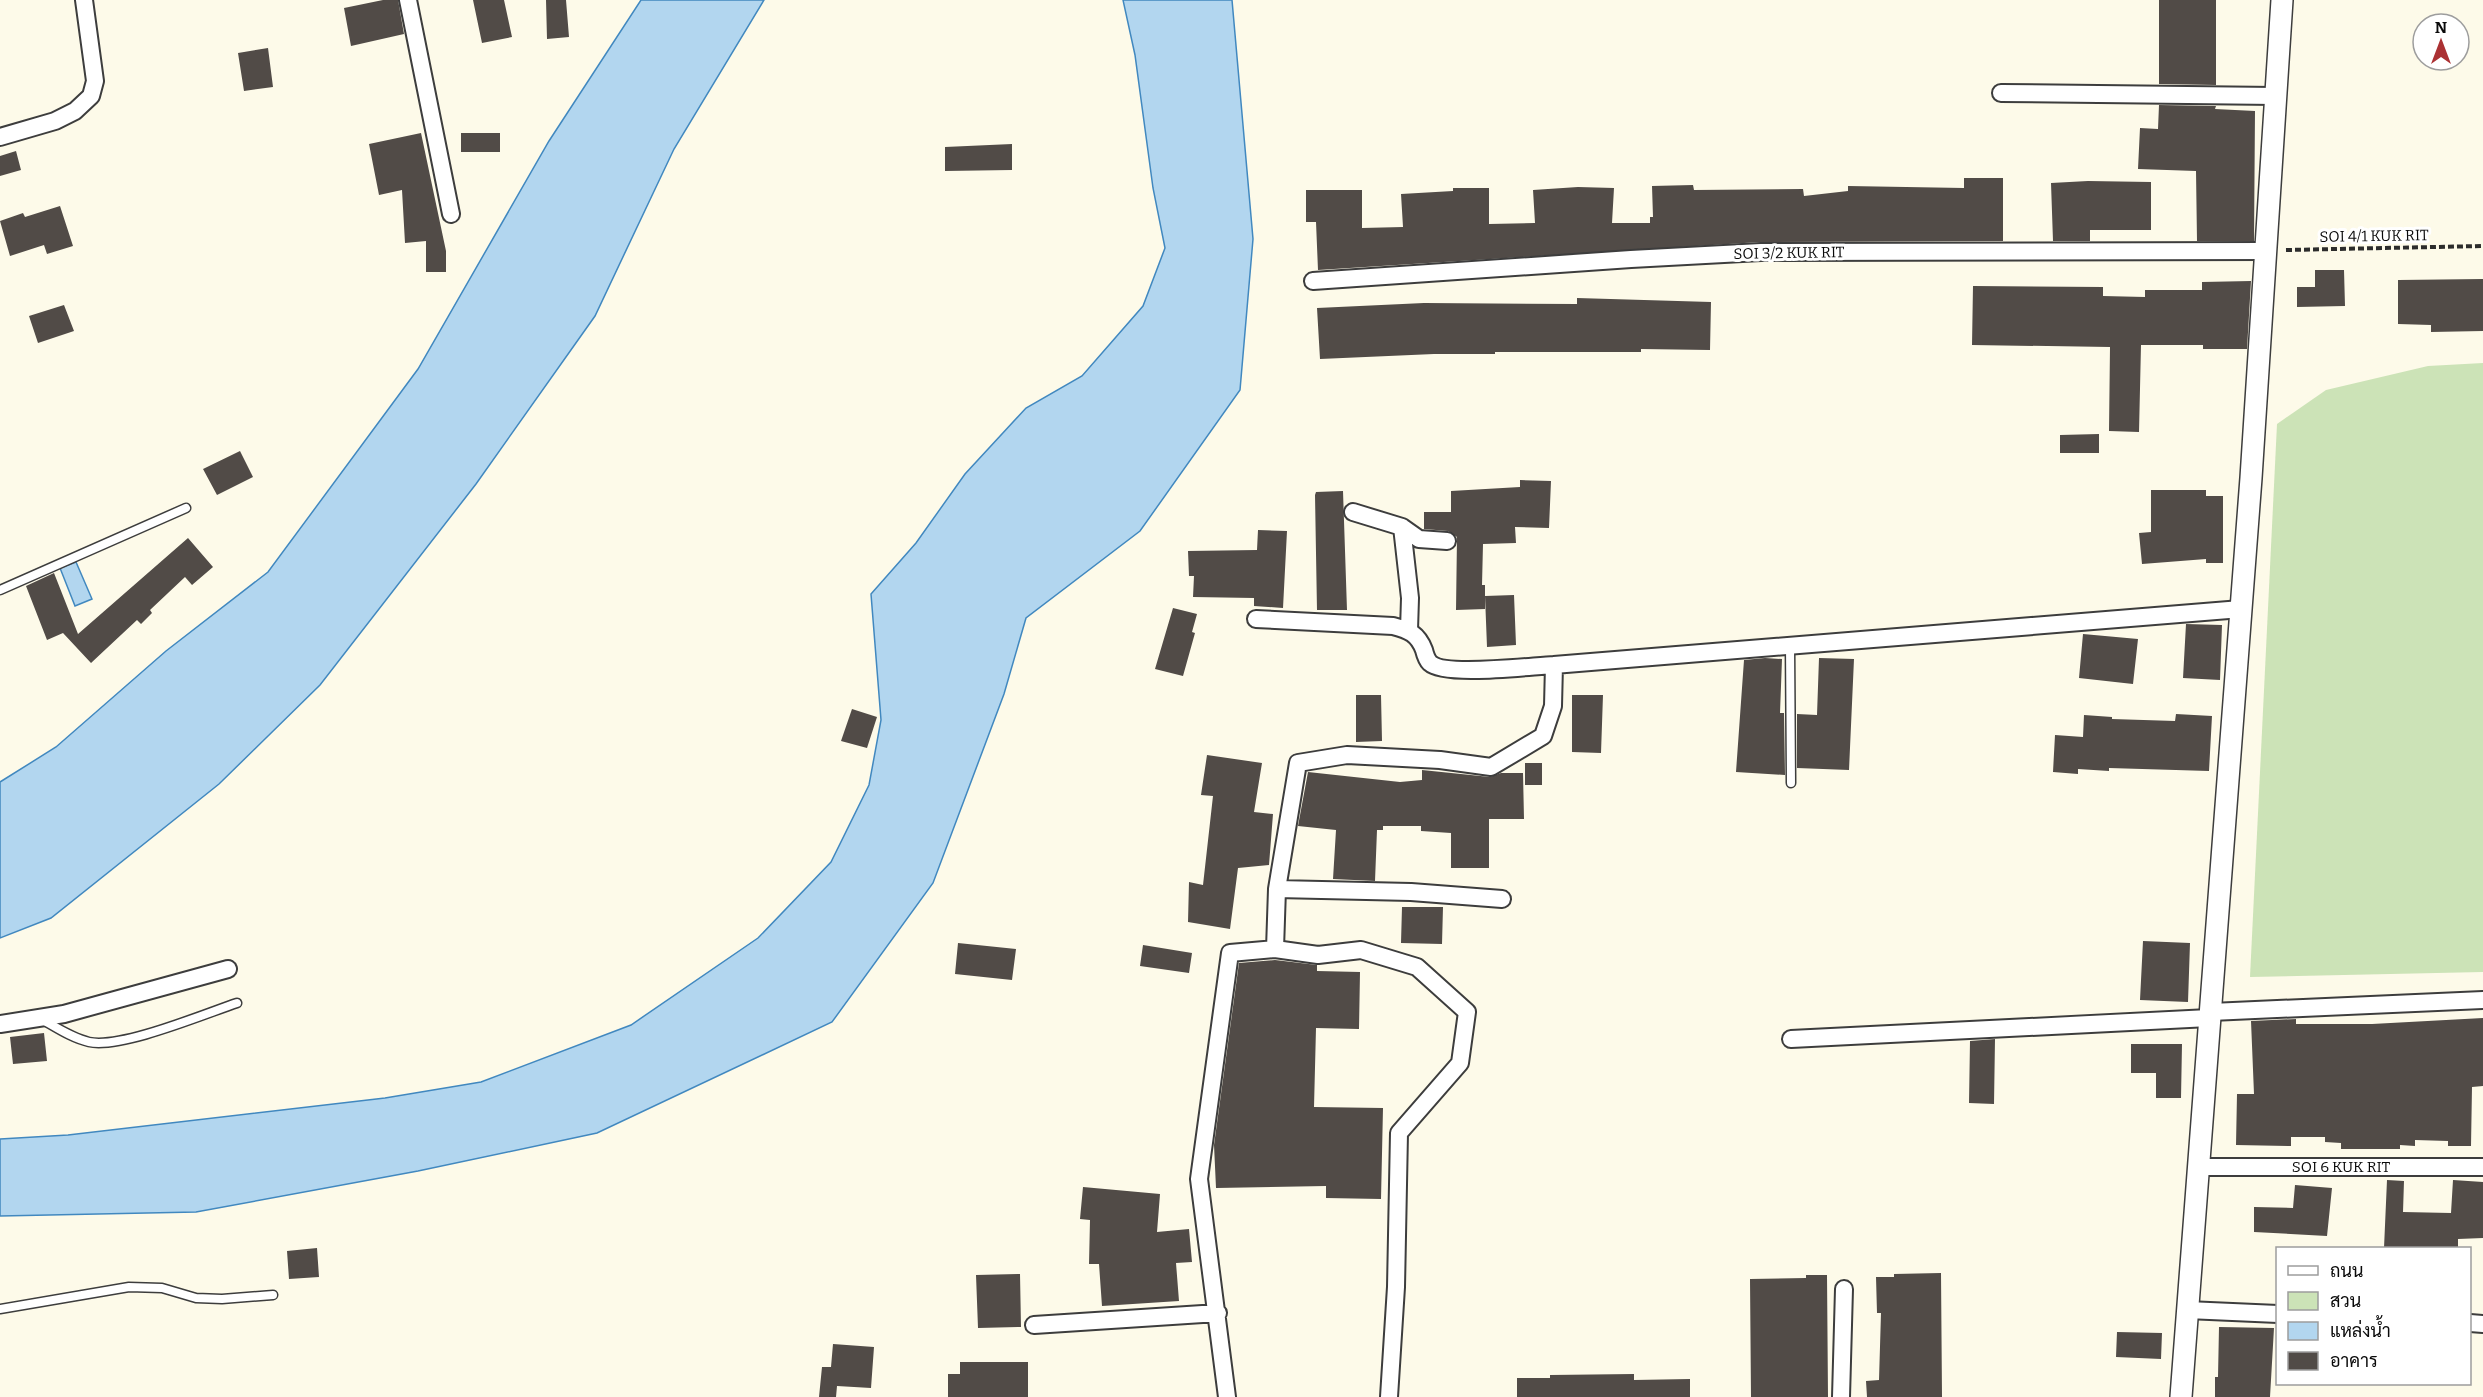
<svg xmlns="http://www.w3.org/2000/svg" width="2483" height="1397" viewBox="0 0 2483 1397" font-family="Bitter,Sarabun,serif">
<rect width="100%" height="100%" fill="#fdfae9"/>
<path fill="#cce3b7" d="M2483 363V972L2250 977 2277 424 2326 390 2428 366Z"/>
<path fill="#b2d6ef" stroke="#4188bf" stroke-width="1.5" d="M641 0H764L674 149 595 316 476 484 320 685 219 784 51 918 0 938V782L56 747 166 651 268 572 418 369 549 141Z
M1123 0H1232L1253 239 1240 390 1140 531 1026 618 1004 694 933 883 832 1022 597 1133 418 1171 196 1212 0 1216V1139L68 1135 385 1098 481 1082 631 1025 758 938 831 862 869 785 881 720 871 594 916 543 965 474 1026 408 1082 376 1143 306 1165 248 1153 188 1135 55Z
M76 562 92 599 75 606 60 568Z"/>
<path fill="#514b47" d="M383 0H398L404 34 351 46 344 8Z
M473 0H504L512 37 482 43Z
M546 0H566L569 37 547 39Z
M2159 0H2216V85L2159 84Z
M268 48 273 87 244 91 238 53Z
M2159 105 2216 106 2215 109 2255 111 2254 241H2197L2196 171 2138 169 2140 128 2158 129Z
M421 133 446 251V272H426V241L405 243 402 190 379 195 369 144Z
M461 133H500V152H461Z
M1012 144V170L945 171V147Z
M16 151 21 170 0 176V156Z
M1964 178H2003V241L1760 242 1318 270 1316 222H1306V190H1362V228L1403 227 1401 194 1453 191V188H1489V224L1535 223 1533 190 1578 187 1614 188 1612 223H1650V217H1653L1652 186 1693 185 1694 190 1803 189 1804 196 1848 191V186L1964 188Z
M2088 181 2151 182V230H2090V241H2053L2051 183Z
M60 206 73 246 47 254 44 245 10 256 0 221 23 213 25 217Z
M2315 270H2344L2345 306 2297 307V287H2315Z
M2483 279V331L2431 332V325L2398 324V280Z
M2251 281 2247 349H2203V345H2141L2139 432 2109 431 2110 347 1972 345 1973 286 2103 287V296L2145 297V290H2202V282Z
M1577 298 1711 302 1710 350 1641 349V352H1495V354H1434L1320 359 1317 308 1424 303 1577 304Z
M64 305 74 331 38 343 29 316Z
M2099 434V453H2060V435Z
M240 451 253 477 217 495 203 469Z
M1520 480 1551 481 1549 528 1515 527 1516 543 1483 544 1482 585H1485V609L1456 610 1457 537 1448 531 1424 529V512H1451V491L1520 487Z
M2151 490H2206V496H2223V563H2206V559L2142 564 2139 533 2151 532Z
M1343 491 1347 610H1317L1315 495 1316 492Z
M1258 530 1287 531 1283 608 1254 606V598L1193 597 1194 576H1189L1188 551 1257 550Z
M188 538 213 567 192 585 185 577 150 610 152 613 141 624 137 620 91 663 63 633 47 640 26 586 54 573 78 634Z
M1514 595 1516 645 1487 647 1485 596Z
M1173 608 1197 614 1192 632 1195 633 1183 676 1155 669Z
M2186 624 2222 625 2220 680 2183 678Z
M2083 634 2138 639 2133 684 2079 678Z
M1765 658 1782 659 1780 713H1784L1785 775 1736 772 1744 660Z
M1819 658 1854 659 1849 770 1797 768V714L1817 715Z
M1356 695H1381L1382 741 1356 742Z
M1572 695H1603L1601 753 1572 752Z
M852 709 877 717 867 748 841 741Z
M2176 714 2212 716 2209 771 2109 768V771L2078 769V774L2053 772 2055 735 2083 737 2084 715 2112 717V719L2175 721Z
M1207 755 1262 763 1254 812 1273 814 1269 865 1238 868 1230 929 1188 922 1189 882 1203 885 1213 796 1201 795Z
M1525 763H1542V785H1525Z
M1422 770 1490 777 1501 773H1523L1524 819H1489V868H1451V833L1421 831V826H1383V830H1377L1375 881 1333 879 1336 830 1298 826 1308 772 1400 782 1422 780Z
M1402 907H1443L1442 944 1401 943Z
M2143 941 2190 943 2188 1002 2140 1000Z
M958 943 1016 949 1012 980 955 974Z
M1143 945 1192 953 1189 973 1140 966Z
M1275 960 1317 965V971L1360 972 1359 1029 1316 1028 1314 1107 1383 1108 1381 1199 1326 1198V1186L1216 1188 1214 1145 1239 963Z
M2483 1018V1086L2472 1087 2471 1146H2448V1141L2415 1140V1146L2400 1145V1149H2341V1143L2325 1142V1137H2291V1146L2236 1145 2237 1094H2254L2251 1021 2296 1019V1024H2372Z
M44 1033 47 1061 13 1064 10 1037Z
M1995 1039 1994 1104 1969 1103 1970 1041Z
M2131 1044H2182L2181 1098H2156V1073H2131Z
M2387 1180 2404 1181 2403 1212 2451 1213 2453 1180 2483 1182V1238L2458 1239V1248H2384Z
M2295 1185 2332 1188 2327 1236 2254 1232V1207L2293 1208Z
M1083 1187 1160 1194 1157 1232 1189 1229 1192 1262 1176 1263 1179 1301 1102 1306 1099 1264H1089L1090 1220 1080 1219Z
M317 1248 319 1277 289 1279 287 1251Z
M1941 1273 1942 1397H1867L1866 1381 1879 1380 1881 1313H1877L1876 1277H1894V1274Z
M1020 1274 1021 1327 978 1328 976 1275Z
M1806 1275H1827L1828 1397H1751L1750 1279 1806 1278Z
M2219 1327 2274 1328 2270 1397H2215V1377H2218Z
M2117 1332 2162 1333 2161 1359 2116 1357Z
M833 1344 874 1347 871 1388 837 1386 836 1397H819L822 1367H831Z
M960 1362H1028V1397H948V1374H960Z
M1634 1374V1380L1690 1379V1397H1517V1378H1550V1375Z"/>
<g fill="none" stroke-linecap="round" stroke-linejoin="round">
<defs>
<path id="service" d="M0 590 186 508
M1790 645 1791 783
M43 1020C57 1028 72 1038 89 1042 121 1049 204 1014 237 1003
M0 1309 129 1287 162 1288 196 1298 222 1299 273 1295"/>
<path id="minor" d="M408 0 451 214
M2001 93 2276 96
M0 137 55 121 75 111 91 96 95 81 84 0
M1313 281 1631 259 1761 252 2266 251
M1353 512 1402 527 1410 598 1409 630
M1402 527 1419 539 1447 541
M1256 619 1393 626C1409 630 1418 634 1424 650 1425 654 1427 660 1430 663 1445 677 1531 666 1554 665
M1277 889 1411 892 1502 899
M1275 949 1277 889 1298 763 1347 755 1440 760 1491 767 1543 736 1553 706 1554 665 2241 609
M2211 1012 2483 1000
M0 1024 64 1014 228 969
M1791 1039 2209 1018
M2198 1167H2483
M2187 1310 2278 1314
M2470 1323 2483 1324
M1034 1325 1218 1313
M1227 1397 1199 1179 1230 953 1275 949 1318 955 1361 950 1417 967 1467 1012 1460 1063 1399 1133 1396 1287 1389 1397
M1841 1397 1844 1289"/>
<path id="tertiary" d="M2181 1397 2251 478 2282 0"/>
</defs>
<use href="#service" stroke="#3d3d3d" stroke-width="11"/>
<use href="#minor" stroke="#3d3d3d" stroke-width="20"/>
<use href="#tertiary" stroke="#3d3d3d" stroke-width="24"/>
<path stroke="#2c2c2c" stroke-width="4" stroke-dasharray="6 3" stroke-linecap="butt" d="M2286 250 2483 246"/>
<use href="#service" stroke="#fff" stroke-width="8"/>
<use href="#minor" stroke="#fff" stroke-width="16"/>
<use href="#tertiary" stroke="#fff" stroke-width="21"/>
</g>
<g text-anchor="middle" stroke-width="6" stroke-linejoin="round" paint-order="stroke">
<g font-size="15" fill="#0a0a0a" stroke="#fff">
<text transform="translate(2374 236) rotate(-1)" y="5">SOI 4/1 KUK RIT</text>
<text transform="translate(1789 253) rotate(-1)" y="5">SOI 3/2 KUK RIT</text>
<text x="2341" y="1172">SOI 6 KUK RIT</text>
</g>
</g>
<rect x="2276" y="1247" width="195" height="138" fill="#ffffff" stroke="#9d9d9d" stroke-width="1.5"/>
<rect x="2288" y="1266" width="30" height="9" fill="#ffffff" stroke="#9d9d9d" stroke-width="1.5"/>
<text x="2330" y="1277" font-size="18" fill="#0a0a0a">ถนน</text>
<rect x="2288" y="1292" width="30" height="18" fill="#cce3b7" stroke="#9d9d9d" stroke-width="1.5"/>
<text x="2330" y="1307" font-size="18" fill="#0a0a0a">สวน</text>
<rect x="2288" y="1322" width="30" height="18" fill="#b2d6ef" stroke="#9d9d9d" stroke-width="1.5"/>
<text x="2330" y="1337" font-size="18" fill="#0a0a0a">แหล่งน้ำ</text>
<rect x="2288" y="1352" width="30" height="18" fill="#514b47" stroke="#9d9d9d" stroke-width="1.5"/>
<text x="2330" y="1367" font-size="18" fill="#0a0a0a">อาคาร</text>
<g transform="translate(2441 42)"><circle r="28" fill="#ffffff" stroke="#9d9d9d" stroke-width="1.5"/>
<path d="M0-4.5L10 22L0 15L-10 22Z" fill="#ab3133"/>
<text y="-9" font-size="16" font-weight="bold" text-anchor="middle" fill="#0a0a0a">N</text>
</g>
</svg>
